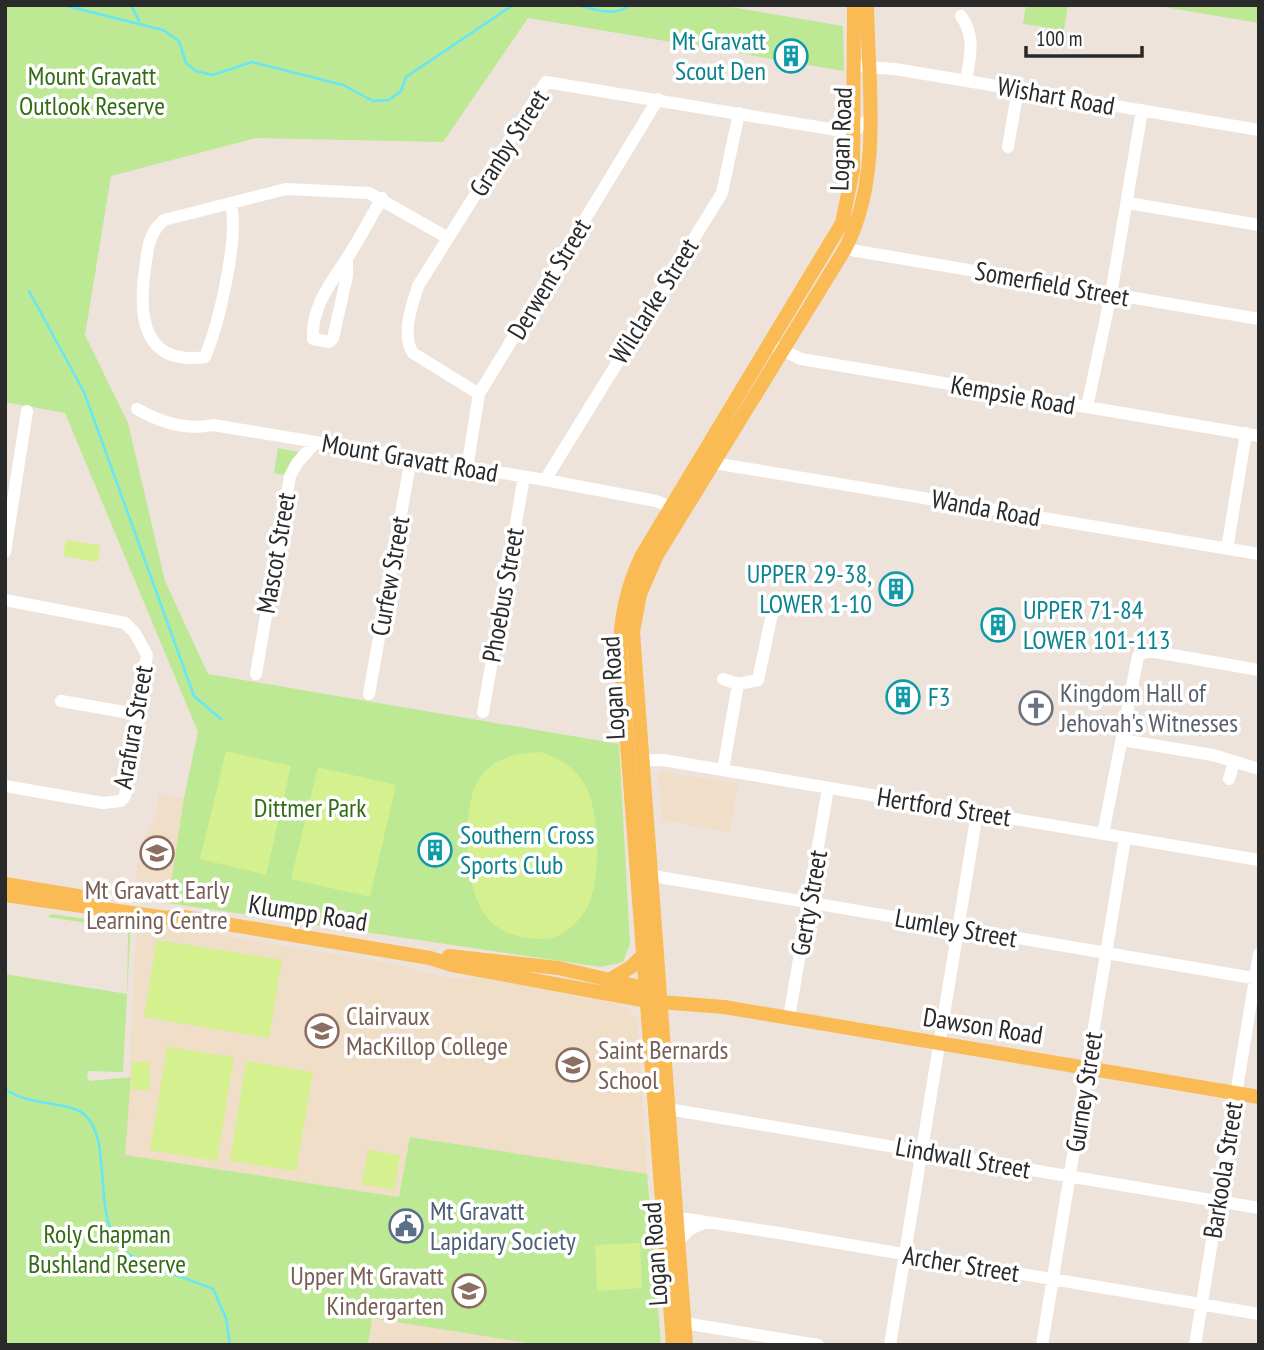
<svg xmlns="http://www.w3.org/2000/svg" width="1264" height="1350" viewBox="0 0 1264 1350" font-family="'PT Sans Narrow',sans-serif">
<rect width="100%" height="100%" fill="#ede3db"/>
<path fill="#f0dec9" d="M661 772 738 784 730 832 662 820 658 773Z
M159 794 184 798 168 903 132 897 141 844 156 817Z
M137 921 405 966 422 973 453 978 473 977 589 996 628 1008 637 1019 647 1174 410 1137 400 1197 125 1155Z
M372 1317 540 1345H368Z"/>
<path fill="#bde894" d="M5 5H720L843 26 844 71 528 18 443 142 256 138 111 176 85 335 128 423 165 581 208 674 619 744 630 944 623 962 601 967 168 903 184 798 198 732 65 413 5 402Z
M1026 5H1068L1064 30 1023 24Z
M1153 5H1259V23Z
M278 448 298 452 284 475 274 473Z
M52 914 127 925 131 920 123 1072 88 1071 87 1078 90 1081 131 1077 125 1155 399 1197 410 1137 647 1174 661 1345H540L372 1318 368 1345H5V974L127 994 128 929 47 917Z"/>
<path fill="#d5f08f" d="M66 540 100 545 98 562 63 556Z
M226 751 291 766 266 875 200 859Z
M540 752C557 757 573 766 583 782 601 808 601 878 588 906 579 923 562 939 542 939 481 938 470 898 468 845 466 789 477 754 540 752Z
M318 767 396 785 370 897 291 879Z
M157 940 282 960 269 1038 144 1017Z
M167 1047 234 1057 217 1161 150 1150Z
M246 1061 313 1072 296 1171 230 1161Z
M132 1062H150V1090H132Z
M368 1150 400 1155 394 1190 362 1184Z
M640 1243 642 1288 597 1291 595 1245Z"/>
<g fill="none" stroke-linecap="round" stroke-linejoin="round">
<path stroke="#67e6f6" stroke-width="2.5" d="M63 5 163 30 179 41 186 63 196 71 213 75 252 62 343 85 373 101 389 100 401 91 406 77 513 5
M131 5 139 21
M577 5C597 10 613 17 631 5
M29 291 84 392 194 696 221 719
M5 1089C30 1107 70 1101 85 1115 114 1141 90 1219 124 1251 137 1263 194 1281 213 1289L226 1318 230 1345"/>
<path stroke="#fff" stroke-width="12" d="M961 16C976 37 970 57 966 81
M853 66 895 69 1259 130
M1008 147 1018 89
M1128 203 1259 225
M231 204C239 239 219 323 205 357 143 366 138 316 145 269 148 248 148 234 164 220L286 189 369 193 448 238
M845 249 1259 319
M347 258V276L333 338 329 342 313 339C311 306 332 282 349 255 361 236 371 217 382 198
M774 346 801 359 1259 436
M479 394 413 353C401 336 412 304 418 286L546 82 842 131 858 128 868 120
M1087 407 1111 294 1142 110
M137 409C160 422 186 431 213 425L545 480 656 501 680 511
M714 463 1259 554
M467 468 479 394 658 99
M545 480 722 193 739 113
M1227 549 1246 433
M5 552 27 411
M5 600 125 623 135 633 147 655 125 796 121 801 103 803 5 786
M256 674 290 476 297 463 316 442
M723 679 738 684 758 680 773 609
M369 694 411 458
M61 701 136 714
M483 712 524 477
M1122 740 1213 755 1259 769
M633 761 663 760 1259 860
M723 770 738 684
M1229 779 1234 762
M1103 834 1138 656 1145 652H1155L1259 670
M653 876 1259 979
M789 1018 828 788
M668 1109 1259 1208
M667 1219H687L779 1233 1259 1314
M678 1241 690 1229 707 1222
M684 1323 818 1345
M890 1345 977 813
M1042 1345 1125 838
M1195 1345 1259 954"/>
<path stroke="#faba54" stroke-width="14" d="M5 884 102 900
M5 895 167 918 178 916 430 958 452 965 647 1001 724 1007 1259 1097
M449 956 558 968 653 990
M611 979 631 967 644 954
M673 1345 620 651C620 617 627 586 642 555L842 223 853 170 854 5
M686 1345 633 632 640 594 657 555 845 249C883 177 868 84 867 5"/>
</g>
<defs>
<symbol id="building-ring" viewBox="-11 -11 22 22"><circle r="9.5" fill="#fff" stroke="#0f9aa8" stroke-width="1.5"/><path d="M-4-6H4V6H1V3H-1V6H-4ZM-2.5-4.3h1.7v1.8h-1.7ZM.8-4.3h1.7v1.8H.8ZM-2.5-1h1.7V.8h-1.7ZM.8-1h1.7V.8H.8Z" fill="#0f9aa8"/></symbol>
<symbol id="church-ring" viewBox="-11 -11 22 22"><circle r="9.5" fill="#fff" stroke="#6b7280" stroke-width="1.5"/><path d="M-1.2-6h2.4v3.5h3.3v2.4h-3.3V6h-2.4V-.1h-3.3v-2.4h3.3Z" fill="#6b7280"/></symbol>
<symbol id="school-ring" viewBox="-11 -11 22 22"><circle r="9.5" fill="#fff" stroke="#8d6e63" stroke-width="1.5"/><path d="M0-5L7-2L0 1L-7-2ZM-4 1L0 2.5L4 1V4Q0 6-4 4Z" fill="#8d6e63"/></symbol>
<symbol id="civic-ring" viewBox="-11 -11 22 22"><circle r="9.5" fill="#fff" stroke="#5c6f8a" stroke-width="1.5"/><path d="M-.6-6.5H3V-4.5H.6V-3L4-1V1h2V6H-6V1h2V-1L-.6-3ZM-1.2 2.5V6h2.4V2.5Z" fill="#5c6f8a"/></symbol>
</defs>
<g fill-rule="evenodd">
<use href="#building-ring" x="772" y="37" width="38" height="38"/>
<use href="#building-ring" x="877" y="570" width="38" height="38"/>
<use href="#building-ring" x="979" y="606" width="38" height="38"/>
<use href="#building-ring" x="884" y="678" width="38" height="38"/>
<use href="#church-ring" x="1017" y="689" width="38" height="38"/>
<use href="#building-ring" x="416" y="831" width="38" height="38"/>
<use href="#school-ring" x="138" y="834" width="38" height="38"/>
<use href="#school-ring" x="303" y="1012" width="38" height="38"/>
<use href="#school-ring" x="554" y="1046" width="38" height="38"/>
<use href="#civic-ring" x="387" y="1207" width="38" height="38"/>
<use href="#school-ring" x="450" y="1272" width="38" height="38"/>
</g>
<g text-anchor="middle" stroke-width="7" stroke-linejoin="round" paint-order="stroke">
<g font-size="26" fill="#0d838f" stroke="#fff" text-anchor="start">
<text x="766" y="50" text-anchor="end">Mt Gravatt<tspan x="766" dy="30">Scout Den</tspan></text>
<text x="872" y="583" text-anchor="end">UPPER 29-38,<tspan x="872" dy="30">LOWER 1-10</tspan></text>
<text x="1023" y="619">UPPER 71-84<tspan x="1023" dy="30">LOWER 101-113</tspan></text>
<text x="928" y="706">F3</text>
<text x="460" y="844">Southern Cross<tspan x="460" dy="30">Sports Club</tspan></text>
</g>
<g font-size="26" fill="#346c15" stroke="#fff">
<text x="92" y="85">Mount Gravatt<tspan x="92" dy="30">Outlook Reserve</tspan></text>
<text x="310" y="817">Dittmer Park</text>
<text x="107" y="1243">Roly Chapman<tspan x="107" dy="30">Bushland Reserve</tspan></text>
</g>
<g font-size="26" fill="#2a2a2a" stroke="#fff">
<text transform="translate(1056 96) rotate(10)" y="9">Wishart Road</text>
<text transform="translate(841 139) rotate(-88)" y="9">Logan Road</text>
<text transform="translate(509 143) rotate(-57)" y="9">Granby Street</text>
<text transform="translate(549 279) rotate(-59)" y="9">Derwent Street</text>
<text transform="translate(1052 284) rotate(10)" y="9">Somerfield Street</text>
<text transform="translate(654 301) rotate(-58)" y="9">Wilclarke Street</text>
<text transform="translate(1013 395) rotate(10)" y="9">Kempsie Road</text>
<text transform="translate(410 458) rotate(10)" y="9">Mount Gravatt Road</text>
<text transform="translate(986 508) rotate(10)" y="9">Wanda Road</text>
<text transform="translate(276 553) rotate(-80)" y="9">Mascot Street</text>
<text transform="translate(390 576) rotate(-80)" y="9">Curfew Street</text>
<text transform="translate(503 595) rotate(-80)" y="9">Phoebus Street</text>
<text transform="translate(613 688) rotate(-93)" y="9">Logan Road</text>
<text transform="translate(133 727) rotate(-80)" y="9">Arafura Street</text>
<text transform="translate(944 807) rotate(9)" y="9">Hertford Street</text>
<text transform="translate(809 903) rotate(-80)" y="9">Gerty Street</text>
<text transform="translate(308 913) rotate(9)" y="9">Klumpp Road</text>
<text transform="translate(956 928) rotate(10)" y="9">Lumley Street</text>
<text transform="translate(983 1026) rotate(9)" y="9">Dawson Road</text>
<text transform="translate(1084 1092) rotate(-81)" y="9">Gurney Street</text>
<text transform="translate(963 1158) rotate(10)" y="9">Lindwall Street</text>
<text transform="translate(1223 1170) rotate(-81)" y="9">Barkoola Street</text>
<text transform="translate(655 1254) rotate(-94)" y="9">Logan Road</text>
<text transform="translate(961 1264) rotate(9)" y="9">Archer Street</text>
</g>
<g font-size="26" fill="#5b616d" stroke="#fff" text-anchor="start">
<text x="1060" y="702">Kingdom Hall of<tspan x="1060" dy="30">Jehovah's Witnesses</tspan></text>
</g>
<g font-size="26" fill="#785e54" stroke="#fff" text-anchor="start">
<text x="157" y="899" text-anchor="middle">Mt Gravatt Early<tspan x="157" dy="30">Learning Centre</tspan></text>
<text x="346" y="1025">Clairvaux<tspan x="346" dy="30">MacKillop College</tspan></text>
<text x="598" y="1059">Saint Bernards<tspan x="598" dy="30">School</tspan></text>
<text x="444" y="1285" text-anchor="end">Upper Mt Gravatt<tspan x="444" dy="30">Kindergarten</tspan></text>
</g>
<g font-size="26" fill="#4e5e75" stroke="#fff" text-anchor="start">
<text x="430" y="1220">Mt Gravatt<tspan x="430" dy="30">Lapidary Society</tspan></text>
</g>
</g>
<rect width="1264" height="1350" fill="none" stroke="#2a2a2a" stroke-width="14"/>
<path d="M1026 46v10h116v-10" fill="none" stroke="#2a2a2a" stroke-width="3.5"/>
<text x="1036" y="46" font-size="21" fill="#2a2a2a" stroke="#ffffff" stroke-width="5" paint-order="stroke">100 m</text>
</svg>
